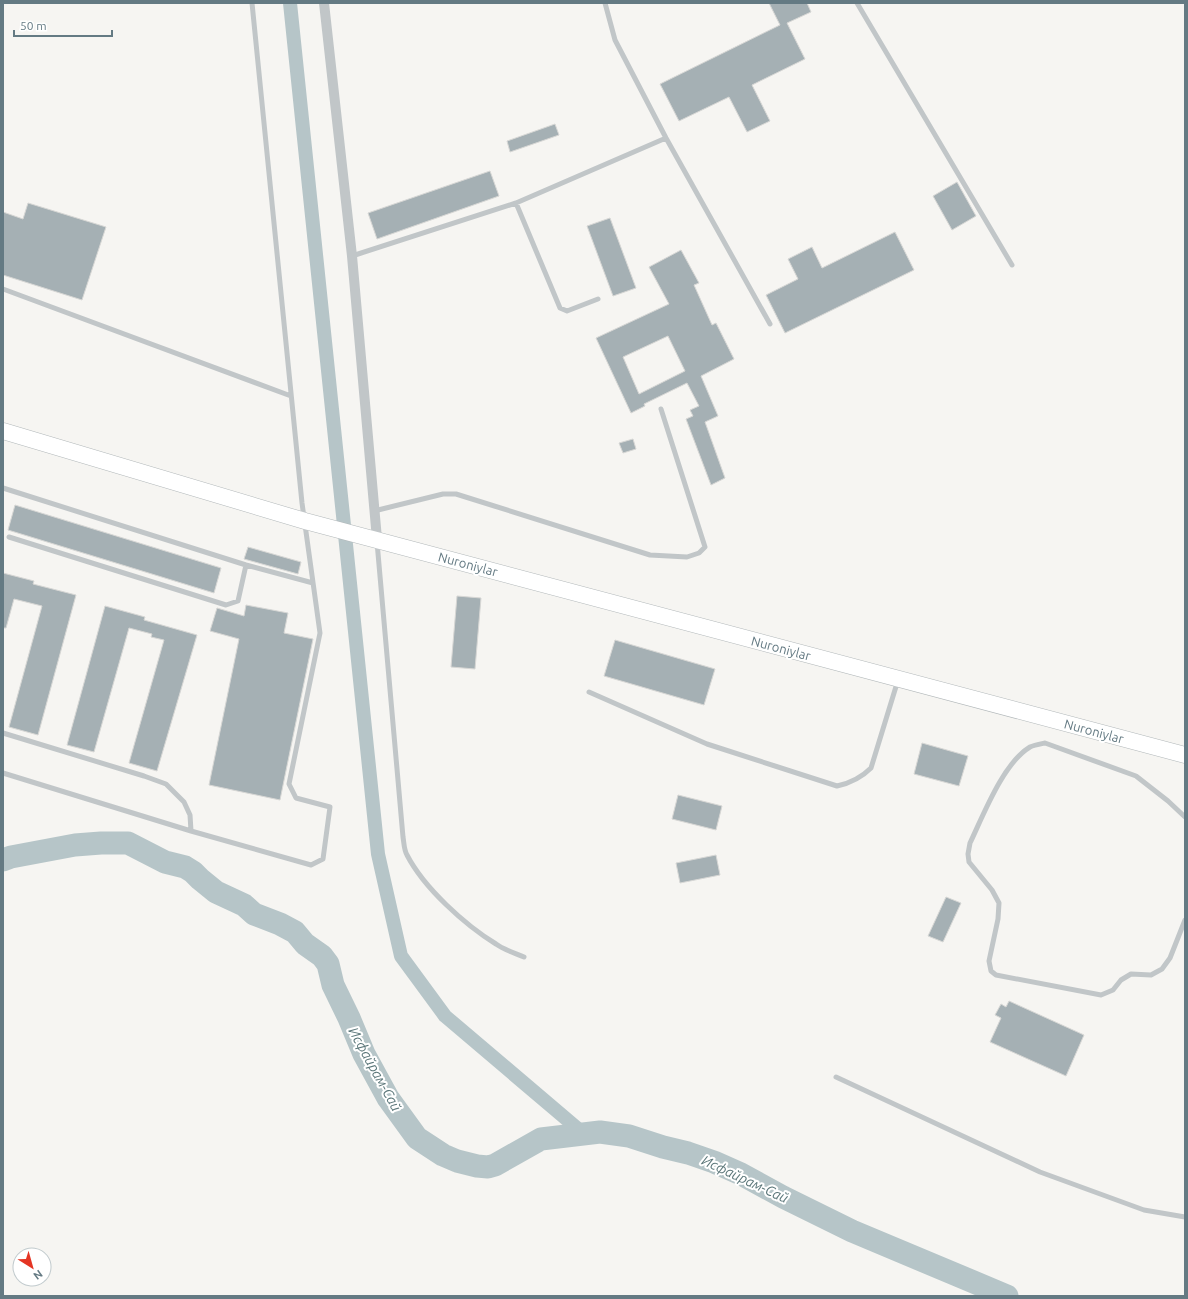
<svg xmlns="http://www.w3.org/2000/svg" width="1188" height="1299" viewBox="0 0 1188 1299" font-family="Ubuntu,sans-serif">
<rect width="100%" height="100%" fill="#f6f5f2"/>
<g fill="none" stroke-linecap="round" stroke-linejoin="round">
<path stroke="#b6c5c8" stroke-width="14" d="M290 3 378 854 401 956 445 1016 584 1134"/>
<path stroke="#b6c5c8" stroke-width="23" d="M3 860 11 857 75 845 101 843H128L165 862 185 867 193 872 200 879 216 892 244 905 254 914 280 924 295 932 305 944 322 956 328 964 333 985 349 1018 364 1054 388 1098 417 1138 443 1155 457 1161 477 1166 488 1167 495 1165 541 1139 600 1132 629 1136 663 1147 688 1153 714 1162 741 1174 783 1197 852 1231 1007 1296"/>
</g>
<path fill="#a5b0b4" stroke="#d7d7d5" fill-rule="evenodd" d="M769 3H807L811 12 787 23 805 59 752 85 770 121 747 132 729 97 679 121 660 84 780 25Z
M555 124 559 135 510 152 507 141Z
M490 171 499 196 377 239 368 213Z
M957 182 976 216 952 230 933 196Z
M28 203 106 227 82 300 3 275V212L23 219Z
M610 218 636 288 613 296 587 226Z
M895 232 914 270 785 333 766 295 798 279 788 259 812 247 822 268Z
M681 250 699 283 694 285 712 325 716 323 734 359 701 376 718 416 705 422 725 478 711 485 686 419 693 416 690 410 699 406 687 383 644 404 645 406 631 413 596 338 669 304 649 267ZM668 336 685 371 639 394 623 357Z
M633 439 636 449 623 453 619 443Z
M15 505 221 568 214 593 8 530Z
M248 547 301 562 298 574 244 559Z
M3 573 34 581 33 584 76 595 38 735 9 727 42 606 14 599 6 628H3Z
M457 596 481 598 475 669 451 667Z
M246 605 288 613 284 633 313 639 280 800 209 785 239 639 210 631 217 608 244 616Z
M105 606 145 617 144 620 197 635 157 771 129 763 164 640 151 637 152 634 129 628 94 752 67 745Z
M615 640 715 669 704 705 604 676Z
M922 743 968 756 959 786 914 774Z
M678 795 722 806 716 830 672 819Z
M716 855 720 875 680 883 676 863Z
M946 897 961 903 943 942 928 936Z
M1009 1001 1084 1035 1066 1076 990 1042 1001 1018 995 1015 1001 1004 1006 1007Z"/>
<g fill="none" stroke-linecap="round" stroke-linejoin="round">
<defs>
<path id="primary" d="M3 431 305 521 1185 755"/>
</defs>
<use href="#primary" stroke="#b2b8ba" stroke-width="17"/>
<path stroke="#c1c6c8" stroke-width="5" d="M605 3 615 40 666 138 770 324
M857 3 1012 265
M516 203 560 308 567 311 598 299
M352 256 516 203 666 138
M3 289 291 396
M3 488 246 565 313 583
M374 511 443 494H456L650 555 687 557 699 553 705 547 661 409
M9 537 226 605 238 601 246 565
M377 542 403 837C404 843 404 850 407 855 424 888 465 925 496 944 504 950 515 953 524 957
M589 692 707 744 837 786C851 783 861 778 871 768L898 680
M3 733 144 776 166 784 184 802 190 815 191 831
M3 773 191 831 311 865 323 859 330 807 296 798 289 784 320 633 302 503 252 3
M1185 817 1168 801 1136 776 1045 743C1040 744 1034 745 1030 747 1003 763 983 816 970 843L968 854 969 862 992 890 999 903 998 919 989 961 991 971 996 975 1101 995 1113 990 1121 980 1131 974 1151 975 1162 969 1170 958 1185 920
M836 1077 1040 1172 1144 1210 1185 1217"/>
<path stroke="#c1c6c8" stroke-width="10" d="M324 3 352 256 377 539"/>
<use href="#primary" stroke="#fff" stroke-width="16"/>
</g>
<g text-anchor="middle" stroke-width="4" stroke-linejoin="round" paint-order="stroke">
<g font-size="13" fill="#647a83" stroke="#fff">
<text transform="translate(468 564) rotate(15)" y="5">Nuroniylar</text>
<text transform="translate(781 648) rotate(15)" y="5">Nuroniylar</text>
<text transform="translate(1094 731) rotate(15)" y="5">Nuroniylar</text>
</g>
<g font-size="14" font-style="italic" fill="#5b7679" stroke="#fff">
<text transform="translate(375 1069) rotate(61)" y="5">Исфайрам-Сай</text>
<text transform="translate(745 1179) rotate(25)" y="5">Исфайрам-Сай</text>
</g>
</g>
<rect width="1188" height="1299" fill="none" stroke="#647a83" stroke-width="8"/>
<g transform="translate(32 1267) rotate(143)"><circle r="19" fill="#ffffff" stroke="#c1cacd"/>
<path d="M0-3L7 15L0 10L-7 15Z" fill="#e43524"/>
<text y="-6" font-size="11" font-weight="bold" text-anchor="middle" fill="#647a83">N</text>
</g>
<path d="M14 30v6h98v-6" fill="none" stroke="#647a83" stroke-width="2"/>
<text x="20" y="30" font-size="12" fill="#647a83" stroke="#ffffff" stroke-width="3" paint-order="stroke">50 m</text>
</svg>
